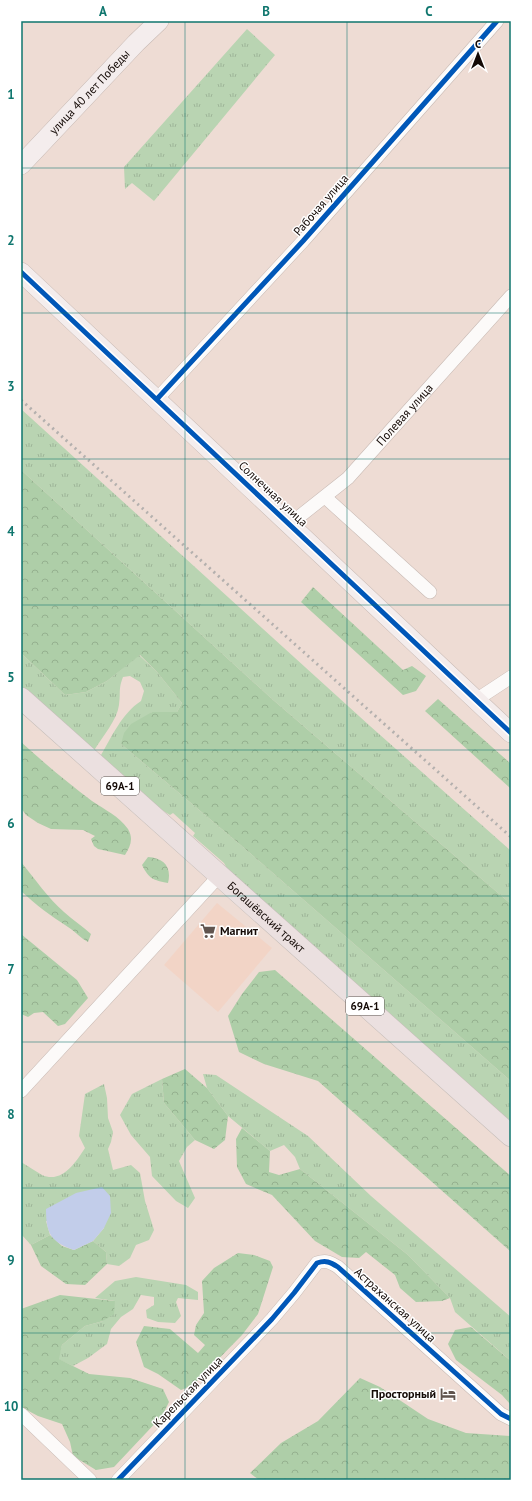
<svg xmlns="http://www.w3.org/2000/svg" width="532" height="1501" viewBox="0 0 532 1501" font-family="'PT Sans',sans-serif">
<defs>
<pattern id="grass-tufts" width="24" height="20" patternUnits="userSpaceOnUse"><rect width="24" height="20" fill="#b9d4b2"/><path d="M3 7l-1-3M5 7V3M7 7l1-3M15 17l-1-3M17 17v-4M19 17l1-3" fill="none" stroke="#9eb598"/></pattern>
<pattern id="forest-crowns" width="20" height="18" patternUnits="userSpaceOnUse"><rect width="20" height="18" fill="#aecea8"/><path d="M2 6a3 3 0 1 1 6 0M12 15a3 3 0 1 1 6 0" fill="none" stroke="#95b08f"/></pattern>
</defs>
<rect width="100%" height="100%" fill="#eedcd4"/>
<path fill="#f2d4c6" d="M217 903 272 948 218 1012 164 965Z"/>
<path fill="url(#grass-tufts)" d="M247 29 275 55 154 201 132 183 125 189 124 167Z
M21 409 370 726 511 851V904L272 699 21 470Z
M21 653 65 695 86 692 107 681 139 655 157 672 182 703 177 712H152L121 744 243 847 511 1081V1122L229 872 224 863 193 836 195 833 173 813 170 815 152 804 100 757C111 738 122 713 141 701L144 691 140 682 130 676 123 677C118 690 121 692 119 705 117 720 103 736 95 749H93L86 745 21 687Z
M203 1074 216 1075 308 1136 371 1196 511 1317V1361L455 1312 450 1298 408 1255 300 1169 295 1157 284 1145 270 1151 228 1116 207 1088Z
M162 1079 164 1103 195 1140 187 1147 179 1161 195 1198 188 1208 176 1201 152 1176 150 1157 131 1135 120 1115 132 1094Z
M104 1084 107 1098 108 1118 113 1132 111 1142 108 1149 113 1170 131 1165 140 1173 145 1201 154 1230 149 1240 136 1245 130 1258 119 1266 107 1264 106 1252 93 1241 104 1228 46 1221 50 1235 31 1245 21 1234V1162C28 1166 35 1171 42 1175 62 1184 76 1162 85 1148L79 1136 85 1094Z
M136 1277 186 1285 198 1292V1300L178 1298 176 1302 181 1316 175 1323 158 1322 147 1318 146 1310 154 1305V1297L141 1295 133 1309 121 1317 111 1329 107 1344 88 1358 73 1366 58 1359 62 1345 85 1326 103 1321 115 1301 95 1298 115 1281Z"/>
<path fill="url(#forest-crowns)" d="M21 470 272 699 511 904V1081L243 847 121 744 124 733 131 724 152 712H177L182 703 157 672 140 655 107 681 86 692 65 695 21 653Z
M313 587 403 670 412 666 426 676 416 691 403 695 301 602Z
M438 699 511 764V789L425 711Z
M21 742C44 763 68 783 92 801 105 810 119 816 128 829 134 839 130 847 125 855L98 849 94 846 91 839 95 836 83 830 51 829 38 823 26 815 21 808Z
M148 857C164 858 172 867 168 883 153 880 149 879 142 865Z
M21 862C35 879 48 898 64 912 73 920 82 926 91 934L88 942C80 938 75 931 68 927 51 916 36 905 21 891Z
M21 934 77 980 88 998 65 1024 58 1026 43 1012 34 1013 28 1017 21 1014Z
M275 970 511 1176V1252L318 1081 264 1064 239 1052 228 1016 242 994 259 972Z
M185 1069 207 1088 228 1116 225 1140 214 1149 195 1140 164 1103 162 1079Z
M242 1128 270 1151 269 1172 279 1175 300 1169 408 1255 450 1298 442 1301 416 1302 400 1288 395 1275 366 1252 359 1258 342 1257 315 1241 272 1195 246 1184 237 1167 236 1139Z
M50 1235 62 1246 74 1250 93 1241 106 1252 107 1264 85 1285 66 1284 41 1266 31 1245Z
M238 1253 254 1255 270 1261 273 1267 258 1314 242 1335 193 1385 181 1390 158 1374 144 1367 136 1342 144 1326 170 1329 198 1353 205 1345 194 1335 196 1325 204 1313 202 1281 214 1268Z
M60 1295 115 1301 114 1314 103 1321 85 1326 62 1345 59 1359 89 1374 130 1378 163 1389 169 1402 162 1416 114 1467 96 1470 73 1456 70 1442 62 1424 38 1416 21 1407V1309Z
M471 1327 511 1361V1405L502 1395 456 1360 448 1344 455 1330Z
M360 1378 380 1387 428 1419 466 1433 511 1436V1480H259L250 1473 281 1443 318 1421Z"/>
<path fill="#c2cdea" d="M102 1187 110 1196 111 1213 104 1228 93 1241 74 1250C51 1242 46 1234 46 1209L76 1193Z"/>
<g fill="none" stroke-linecap="round" stroke-linejoin="round">
<defs>
<g id="street">
<path d="M157 399 303 241 497 21"/>
<path d="M325 497 430 592"/>
<path id="s1" d="M290 524 348 478 511 296"/>
<path d="M476 700 511 677"/>
<path d="M21 1091 219 876"/>
<path d="M21 1414 90 1480"/>
<path d="M118 1480 272 1319 294 1293 317 1263C326 1260 330 1262 338 1267L501 1414 511 1419"/>
</g>
<g id="secondary">
<path id="s2" d="M21 165 136 43 159 21"/>
<path d="M21 272 511 733"/>
</g>
<g id="primary">
<path id="s3" d="M21 698 511 1136"/>
</g>
</defs>
<use href="#street" stroke="#c8bab4" stroke-width="14"/>
<use href="#secondary" stroke="#c8bab4" stroke-width="20"/>
<use href="#primary" stroke="#c5bdb9" stroke-width="22"/>
<use href="#street" stroke="#fcfaf9" stroke-width="13"/>
<use href="#secondary" stroke="#f4eded" stroke-width="19"/>
<use href="#primary" stroke="#ebe0e0" stroke-width="21"/>
<path stroke="#b4b0ae" stroke-width="3" stroke-dasharray="2 4" stroke-linecap="butt" d="M21 400 511 837"/>
<defs>
<path id="cycleway" d="M21 272 511 733
M157 399 303 241 497 21
M118 1480 272 1319 294 1293 317 1263C326 1260 330 1262 338 1267L501 1414 511 1419"/>
</defs>
<use href="#cycleway" stroke="#fff" stroke-width="8"/>
<use href="#cycleway" stroke="#0057b8" stroke-width="5"/>
</g>
<path fill="none" stroke="#0f766e" stroke-width="1" stroke-opacity="0.55" d="M185 21V1480M347 21V1480M21 168H511M21 313H511M21 459H511M21 605H511M21 750H511M21 896H511M21 1042H511M21 1188H511M21 1333H511"/>
<defs>
<symbol id="supermarket-bare" viewBox="-9 -9 18 18"><path d="M-6-5.5h2.5l.6 2H6L4.5 2H-2.5L-4.4-4H-6ZM-1.5 3.2a1.3 1.3 0 1 0 .1 0ZM3 3.2a1.3 1.3 0 1 0 .1 0Z" fill="#60544e" stroke="#fff" stroke-width="2.5" paint-order="stroke"/></symbol>
<symbol id="hotel-bare" viewBox="-9 -9 18 18"><path d="M-6-4.5h1.5V1H6V5H4.5V3h-9V5H-6ZM-4 0a1.8 1.8 0 1 1 3.6 0ZM.5 0V-2.5h3Q6-2.5 6 0Z" fill="#60544e" stroke="#fff" stroke-width="2.5" paint-order="stroke"/></symbol>
</defs>
<g fill-rule="evenodd">
<use href="#supermarket-bare" x="197" y="920" width="22" height="22"/>
<use href="#hotel-bare" x="437" y="1383" width="22" height="22"/>
</g>
<g text-anchor="middle" stroke-width="3" stroke-linejoin="round" paint-order="stroke">
<g fill="#fff" stroke="#5a5451" stroke-width="1">
<rect x="101" y="777" width="38" height="18" rx="3"/>
<rect x="346" y="997" width="38" height="18" rx="3"/>
</g>
<g font-size="11" font-weight="bold" fill="#140a06">
<text x="120" y="790">69А-1</text>
<text x="365" y="1010">69А-1</text>
</g>
<g font-size="12" fill="#140a06" stroke="#fff">
<text dy="4" stroke="none"><textPath href="#s2" startOffset="100">улица 40 лет Победы</textPath></text>
<text transform="translate(321 205) rotate(-49)" y="4">Рабочая улица</text>
<text dy="4" stroke="none"><textPath href="#s1" startOffset="159">Полевая улица</textPath></text>
<text transform="translate(273 494) rotate(43)" y="4">Солнечная улица</text>
<text dy="4" stroke="none"><textPath href="#s3" startOffset="329">Богашёвский тракт</textPath></text>
<text transform="translate(395 1305) rotate(42)" y="4">Астраханская улица</text>
<text transform="translate(188 1392) rotate(-46)" y="4">Карельская улица</text>
</g>
<g font-size="12" font-weight="bold" fill="#140a06" stroke="#fff" text-anchor="start">
<text x="220" y="935">Магнит</text>
<text x="436" y="1398" text-anchor="end">Просторный</text>
</g>
</g>
<rect width="532" height="1501" fill="none" stroke="#ffffff" stroke-width="44"/>
<g transform="translate(478 54)" stroke="#ffffff" stroke-width="3" paint-order="stroke">
<path d="M0-3L7 15L0 10L-7 15Z" fill="#140a06"/>
<text y="-6" font-size="11" font-weight="bold" text-anchor="middle" fill="#140a06">С</text>
</g>
<rect x="22" y="22" width="488" height="1457" fill="none" stroke="#0f766e" stroke-width="1.5"/>
<g font-size="13" text-anchor="middle" font-weight="bold" fill="#0f766e">
<text x="103" y="16">A</text>
<text x="266" y="16">B</text>
<text x="429" y="16">C</text>
<text x="11" y="99">1</text>
<text x="11" y="245">2</text>
<text x="11" y="391">3</text>
<text x="11" y="536">4</text>
<text x="11" y="682">5</text>
<text x="11" y="828">6</text>
<text x="11" y="974">7</text>
<text x="11" y="1119">8</text>
<text x="11" y="1265">9</text>
<text x="11" y="1411">10</text>
</g>
</svg>
